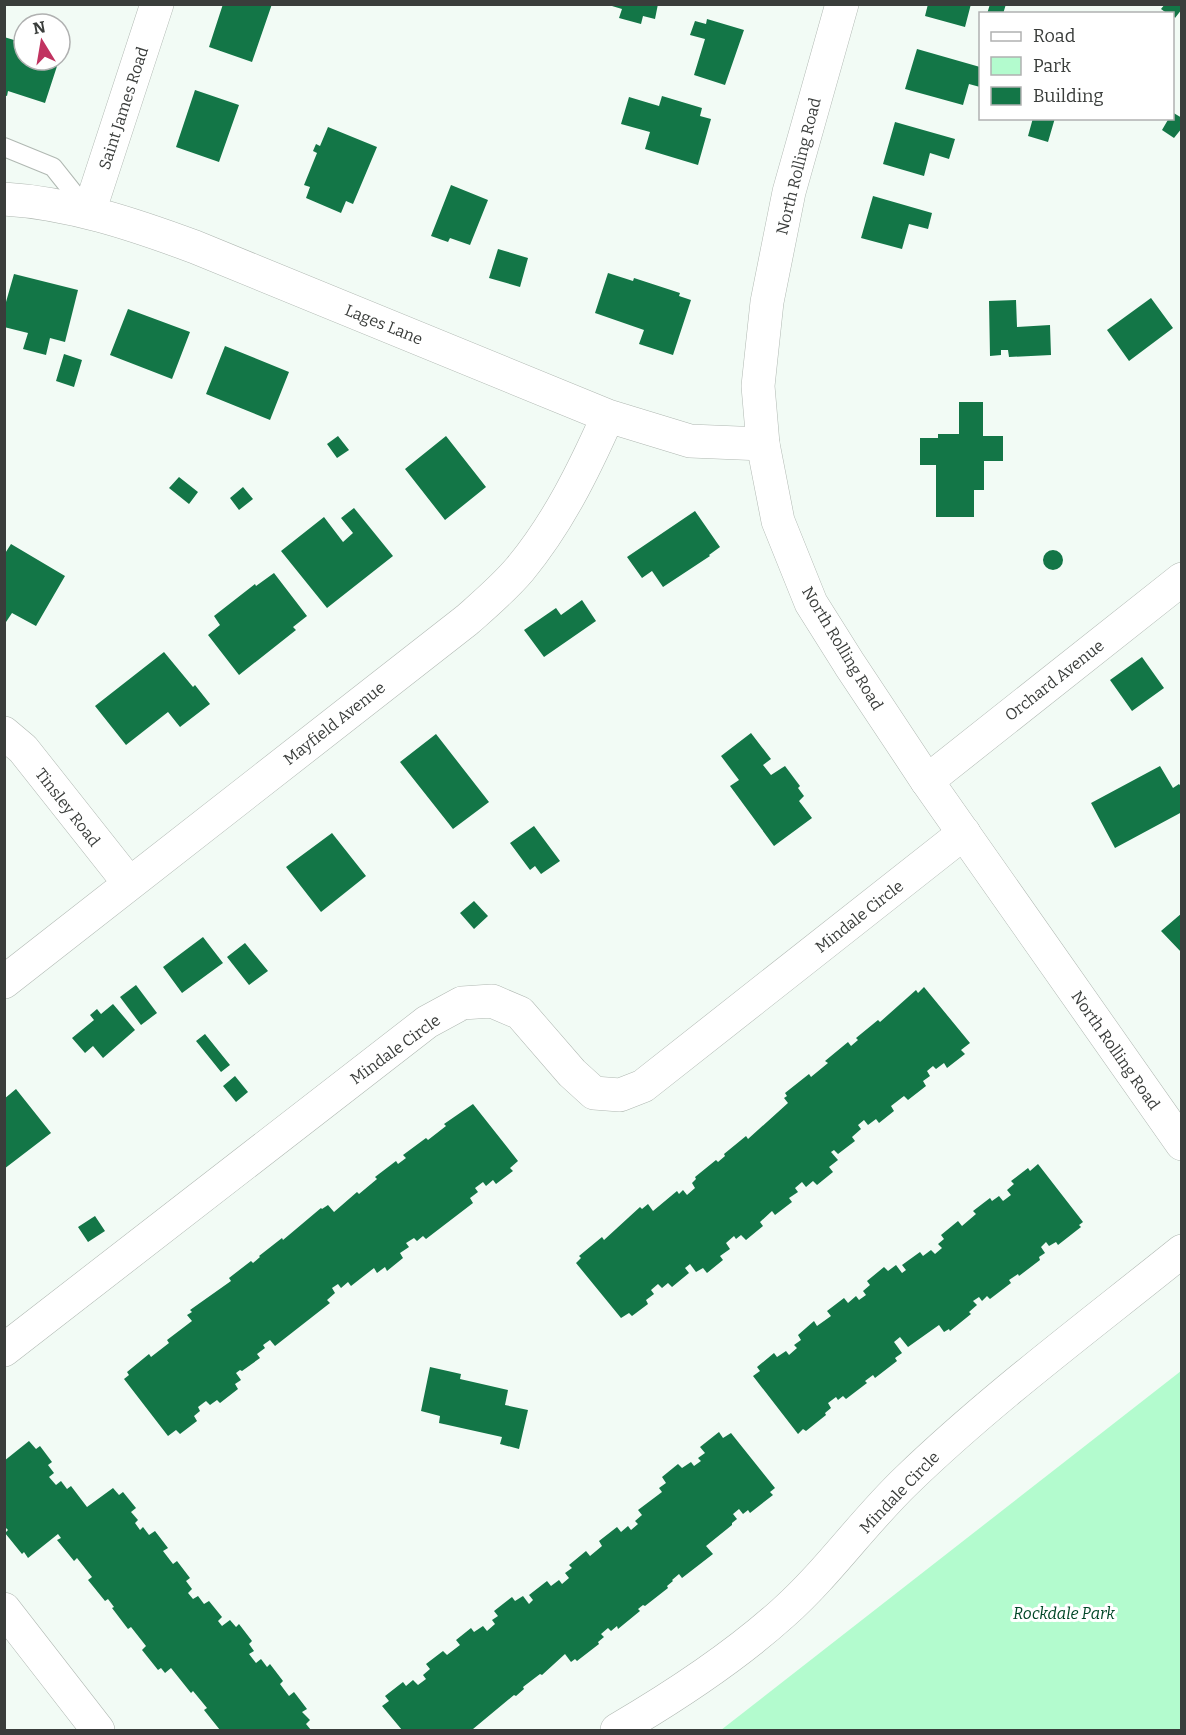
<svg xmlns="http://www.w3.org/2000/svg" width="1186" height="1735" viewBox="0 0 1186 1735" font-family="Bitter,serif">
<rect width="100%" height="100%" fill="#f2fbf5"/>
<path fill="#b3fbce" d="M1181 1371V1730H721Z"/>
<path fill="#137647" d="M223 4H272L252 62 209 47Z
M612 4H658L655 19 643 16 641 24 619 18 622 9 612 6Z
M928 4H971L965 27 925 16Z
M990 4H1006L1003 14H987Z
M1165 4H1182V9L1175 18 1172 14H1168L1161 9Z
M707 19 744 30 725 85 694 75 705 39 690 35 695 21 706 24Z
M4 37 24 43V60H59L45 103 8 91 7 96 4 95Z
M917 49 980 67V87L969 84 963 105 905 89Z
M195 90 239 105 219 162 176 147Z
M662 96 702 108 700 116 711 119 698 165 645 149 650 132 621 124 629 97 659 106Z
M1172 112 1182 118V128L1174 138 1162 130 1169 118H1172Z
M1033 118H1055L1048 142 1028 136Z
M895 122 955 139 949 159 930 153 924 176 883 164Z
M328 127 377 147 353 204 346 201 341 213 306 198 310 187 304 185 317 153 313 151 316 144 320 146Z
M451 185 488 200 470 245 450 238 448 242 431 236Z
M873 196 932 213 928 229 909 224 902 249 861 238Z
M498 249 528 258 520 287 489 278Z
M608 273 633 281 634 278 680 293 679 296 691 300 673 355 639 344 644 330 595 313Z
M14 274 78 290 65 342 50 338 46 355 23 349 28 333 4 327V309Z
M1151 298 1173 328 1129 361 1107 330Z
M1016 300 1017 327 1050 325 1051 355 1009 357 1008 350H1001V355L990 356 989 301Z
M128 309 190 332 172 379 110 355Z
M225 346 289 372 270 420 206 394Z
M64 354 82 360 74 387 56 381Z
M959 402H983V436H1003V461H984V490H974V517H936V465H920V438H938V434H959Z
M338 436 349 450 337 458 327 444Z
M446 436 486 487 445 520 405 469Z
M179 477 198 492 189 504 169 488Z
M243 487 253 499 239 510 230 498Z
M354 508 393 556 327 608 281 551 324 517 343 542 353 533 341 518Z
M695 511 720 547 709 555 710 556 663 587 652 571 642 578 627 557Z
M11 544 65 576 36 626 12 613 4 625V555Z
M1043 560a10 10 0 1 1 20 0a10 10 0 1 1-20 0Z
M274 573 307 616 293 627 296 630 239 675 208 635 220 625 214 616 255 584 256 586Z
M582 600 596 621 544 657 524 630 556 608 561 615Z
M164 652 193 687 195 685 210 704 180 727 168 712 126 745 95 706Z
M1142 657 1164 688 1132 711 1110 680Z
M751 733 771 759 763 765 771 775 785 766 800 786 798 788 804 796 799 801 812 818 774 846 730 786 739 780 721 756Z
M436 734 489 802 453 829 400 762Z
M1160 766 1173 788 1179 784 1182 788V812L1115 848 1091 803Z
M534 826 560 861 541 874 535 866 530 870 510 843Z
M332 833 366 876 321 912 286 867Z
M474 901 488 916 474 929 460 913Z
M1182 913V953L1161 931Z
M203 937 223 963 182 993 163 967Z
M245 943 268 971 249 985 227 957Z
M136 985 157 1013 141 1025 120 997Z
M924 987 970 1043 961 1050 965 1054 947 1068 944 1063 936 1069 933 1066 927 1071 930 1076 923 1081 926 1086 908 1100 904 1096 891 1106 894 1111 879 1123 876 1119 868 1125 864 1120 858 1125 861 1129 852 1137 855 1141 838 1154 834 1150 831 1152 838 1160 829 1167 833 1172 817 1185 813 1181 806 1187 802 1182 795 1188 798 1192 789 1198 792 1202 775 1215 772 1211 760 1222 763 1226 746 1240 741 1235 736 1239 734 1236 726 1243 730 1249 720 1256 723 1260 707 1273 703 1268 696 1272 690 1264 685 1268 689 1273 672 1287 668 1283 662 1288 658 1284 651 1290 654 1294 646 1300 648 1304 632 1316 629 1313 621 1318 576 1263 581 1258 579 1256 602 1237 604 1240 640 1207 642 1209 648 1204 653 1211 677 1191 679 1194 683 1190 687 1195 695 1188 692 1183 696 1179 695 1177 716 1160 718 1162 725 1156 724 1154 746 1136 748 1139 788 1103 784 1098 787 1096 785 1093 809 1074 811 1077 828 1063 825 1061 848 1042 851 1046 858 1040 856 1038 878 1020 880 1022 916 990 918 993Z
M113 1004 135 1030 103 1058 93 1046 85 1053 72 1038 94 1020 90 1015 97 1009 101 1014Z
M205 1034 230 1065 221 1072 196 1041Z
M235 1076 248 1092 236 1102 223 1086Z
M16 1089 51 1133 4 1169V1099Z
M473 1104 518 1161 510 1168 513 1171 496 1184 493 1180 486 1186 483 1182 475 1188 478 1192 470 1198 473 1203 426 1239 423 1236 417 1241 414 1238 406 1243 409 1247 400 1253 403 1258 387 1271 385 1267 377 1273 374 1268 351 1286 348 1282 341 1288 338 1284 332 1288 335 1293 327 1300 330 1303 275 1346 270 1340 263 1345 265 1348 257 1354 260 1358 242 1371 240 1370 236 1373 241 1380 235 1384 238 1389 220 1403 217 1400 210 1405 206 1401 198 1407 200 1411 194 1416 197 1421 180 1434 176 1430 168 1436 124 1379 129 1375 127 1372 149 1354 151 1357 169 1343 167 1340 192 1321 187 1315 192 1312 190 1310 231 1281 229 1278 251 1261 253 1263 260 1257 259 1256 282 1238 283 1240 321 1208 322 1209 328 1205 334 1212 357 1192 359 1194 377 1179 375 1177 396 1161 398 1164 406 1158 403 1155 426 1138 428 1140 446 1126 444 1124Z
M1038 1164 1083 1222 1079 1225 1081 1227 1058 1245 1056 1242 1049 1246 1046 1242 1041 1247 1045 1253 1039 1257 1040 1260 1019 1276 1018 1274 1009 1280 1011 1283 990 1299 987 1296 982 1301 979 1297 973 1301 977 1305 969 1312 971 1314 950 1331 949 1329 944 1332 939 1325 908 1347 900 1337 894 1342 902 1353 895 1358 897 1361 875 1378 873 1375 865 1381 867 1383 846 1399 843 1396 838 1400 836 1397 828 1403 831 1408 825 1413 826 1415 806 1431 803 1429 798 1434 753 1376 760 1371 757 1367 774 1353 777 1357 786 1351 789 1355 797 1348 794 1345 801 1340 798 1335 814 1321 817 1326 831 1316 827 1311 844 1298 848 1303 856 1296 859 1300 866 1295 863 1291 870 1285 867 1281 884 1267 888 1271 896 1265 902 1273 906 1270 902 1265 920 1252 923 1256 931 1250 935 1254 942 1248 938 1244 944 1239 941 1235 958 1221 962 1226 976 1214 973 1211 990 1198 992 1201 999 1196 1003 1201 1011 1195 1007 1190 1014 1184 1011 1181 1028 1168 1030 1171Z
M95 1216 105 1231 88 1242 78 1227Z
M430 1367 461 1374 460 1379 508 1390 505 1405 528 1410 519 1449 500 1444 502 1437 439 1423 440 1416 421 1411Z
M719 1432 723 1438 731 1433 775 1488 770 1492 773 1495 750 1513 748 1510 743 1514 739 1509 733 1514 737 1519 732 1523V1525L706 1546 713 1554 682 1578 679 1574 672 1580 673 1581 667 1586 668 1588 645 1606 643 1605 638 1609 640 1611 618 1629 617 1626 611 1631 608 1628 601 1634 604 1637 598 1642 599 1644 577 1661 575 1659 571 1662 565 1654 542 1675 540 1674 523 1687 524 1689 516 1696 514 1695 473 1729 402 1730 382 1706 389 1701 385 1696 403 1682 406 1686 413 1680 418 1685 426 1679 423 1675 430 1669 426 1664 443 1651 447 1655 460 1645 456 1640 471 1628 474 1632 483 1626 487 1631 495 1624 492 1620 498 1616 494 1611 512 1597 515 1601 523 1596 529 1604 533 1600 529 1595 547 1581 551 1586 559 1580 562 1584 569 1578 565 1573 572 1568 569 1565 586 1551 590 1556 602 1546 599 1541 617 1527 621 1532 628 1526 631 1530 638 1524 635 1521 642 1515 638 1510 662 1492 659 1488 666 1483 662 1477 678 1464 682 1468 691 1462 694 1466 701 1461 698 1458 705 1453 700 1447Z
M29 1441 36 1449 40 1446 52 1462 48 1465 54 1473 49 1477 56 1485 61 1481 67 1489 71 1486 87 1507 113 1488 119 1495 123 1492 136 1508 131 1512 138 1520 135 1523 140 1530 143 1527 149 1535 155 1531 168 1548 163 1551 173 1564 177 1561 190 1578 186 1581 192 1589 188 1593 193 1599 198 1596 204 1604 209 1601 222 1617 218 1621 222 1626 230 1620 236 1627 239 1624 252 1641 249 1644 254 1651 249 1654 256 1663 261 1659 267 1667 270 1664 283 1681 280 1684 289 1696 294 1692 307 1709 302 1712 310 1720 306 1724 311 1730H220L204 1710 207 1708 193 1691 191 1693 171 1668 165 1673 161 1668 158 1670 142 1650 146 1646 131 1627 128 1629 112 1608 114 1607 108 1599 105 1601 88 1580 92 1577 77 1558 74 1561 57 1540 61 1538 58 1534 28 1558 24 1552 22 1554 5 1533 8 1530 4 1526V1461Z"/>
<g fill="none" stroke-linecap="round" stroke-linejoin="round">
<defs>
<path id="service" d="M4 147 53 167 88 211"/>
<path id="minor" d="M4 199C70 203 133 224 195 247L608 416 690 441 763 444
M89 212 157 4
M4 733 23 749 129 883
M927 781 1182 579
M4 982 467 620C485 604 504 588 520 569 558 523 584 470 608 416
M4 1350 427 1022 462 1003 492 1001 520 1013 572 1073 594 1093 620 1095 643 1086 964 833
M4 1609 98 1730
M617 1730C675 1696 732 1659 783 1613 828 1573 863 1522 907 1480 992 1398 1089 1326 1182 1251"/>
<path id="primary" d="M842 4 789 192 767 302 758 386 763 444 778 521 811 603 850 665 927 781 1182 1144"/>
</defs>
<use href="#service" stroke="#b0b8b2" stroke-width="20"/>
<use href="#minor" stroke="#b0b8b2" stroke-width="34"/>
<use href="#primary" stroke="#b0b8b2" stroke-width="34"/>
<use href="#service" stroke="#fff" stroke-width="18"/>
<use href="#minor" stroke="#fff" stroke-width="33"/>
<use href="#primary" stroke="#fff" stroke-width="33"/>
</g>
<g text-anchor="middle" stroke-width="6" stroke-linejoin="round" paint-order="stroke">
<g font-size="16" fill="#3a3d3b" stroke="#fff">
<text transform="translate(123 108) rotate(-72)" y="6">Saint James Road</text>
<text transform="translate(798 166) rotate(-76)" y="6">North Rolling Road</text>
<text transform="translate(384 324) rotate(22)" y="6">Lages Lane</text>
<text transform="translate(843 648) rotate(59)" y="6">North Rolling Road</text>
<text transform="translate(1054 680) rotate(-38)" y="6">Orchard Avenue</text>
<text transform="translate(334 723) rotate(-38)" y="6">Mayfield Avenue</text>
<text transform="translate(68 807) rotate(52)" y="6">Tinsley Road</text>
<text transform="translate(859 916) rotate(-38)" y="6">Mindale Circle</text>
<text transform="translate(395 1049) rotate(-36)" y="6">Mindale Circle</text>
<text transform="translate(1116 1050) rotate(55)" y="6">North Rolling Road</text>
<text transform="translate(899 1492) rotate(-46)" y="6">Mindale Circle</text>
</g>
<g font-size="16" font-style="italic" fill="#004727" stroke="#fff">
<text x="1064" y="1619">Rockdale Park</text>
</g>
</g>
<rect width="1186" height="1735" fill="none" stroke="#3a3d3b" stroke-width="12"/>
<rect x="979" y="12" width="195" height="108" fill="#ffffff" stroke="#b0b1b1" stroke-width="1.5"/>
<rect x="991" y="32" width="30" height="9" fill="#ffffff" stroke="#b0b1b1" stroke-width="1.5"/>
<text x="1033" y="42" font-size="18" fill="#3a3d3b">Road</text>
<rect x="991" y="57" width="30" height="18" fill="#b3fbce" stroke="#b0b1b1" stroke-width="1.5"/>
<text x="1033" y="72" font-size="18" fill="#3a3d3b">Park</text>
<rect x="991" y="87" width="30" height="18" fill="#137647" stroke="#b0b1b1" stroke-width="1.5"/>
<text x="1033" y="102" font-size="18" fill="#3a3d3b">Building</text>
<g transform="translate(42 42) rotate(349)"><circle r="28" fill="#ffffff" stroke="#b0b1b1" stroke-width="1.5"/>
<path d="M0-4.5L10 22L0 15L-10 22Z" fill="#c13360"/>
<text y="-9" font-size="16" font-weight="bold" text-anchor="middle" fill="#3a3d3b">N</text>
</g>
</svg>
